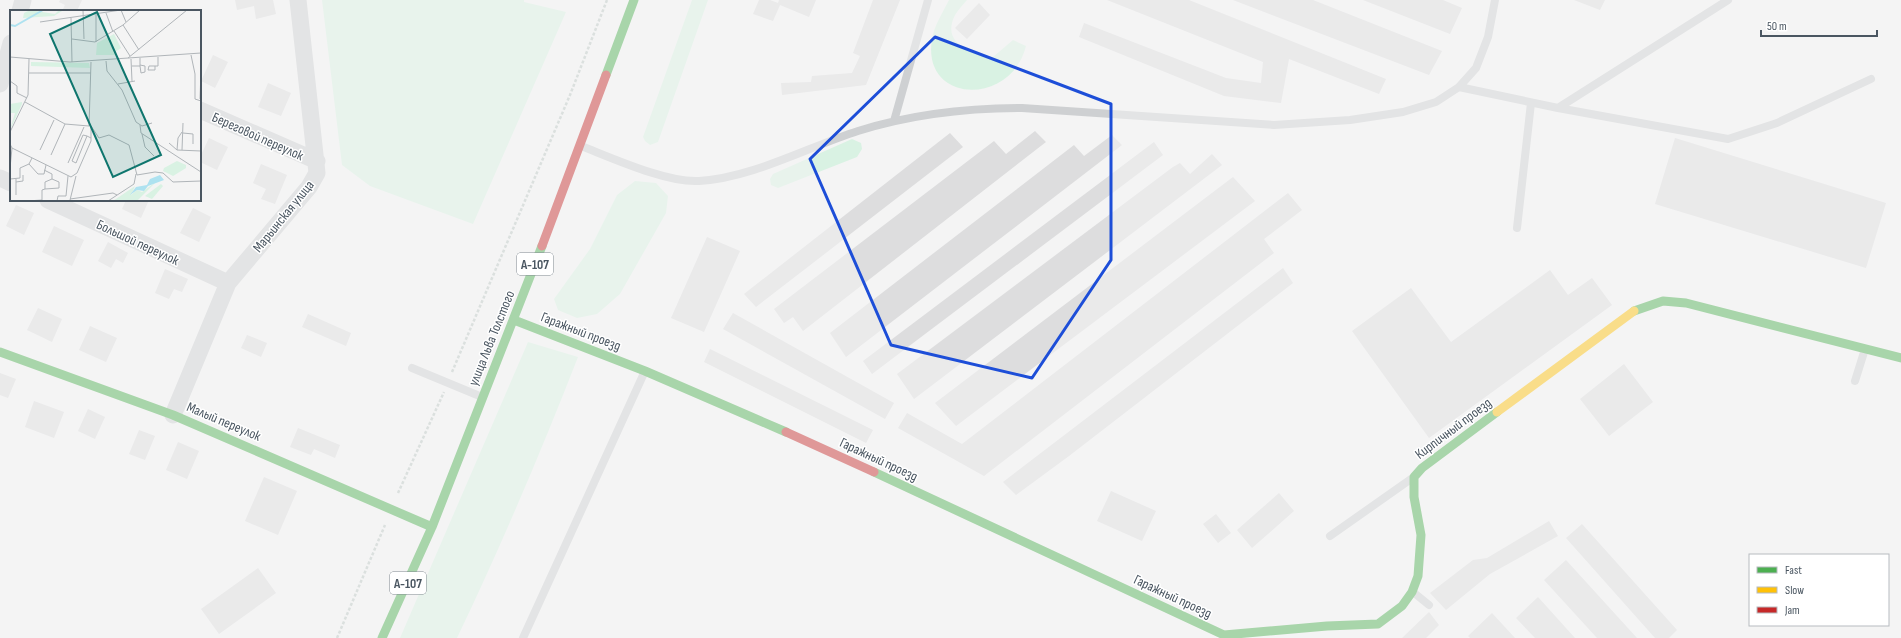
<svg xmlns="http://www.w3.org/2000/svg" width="1901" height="638" viewBox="0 0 1901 638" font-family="'Sofia Sans Condensed',sans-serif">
<rect width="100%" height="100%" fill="#f4f4f4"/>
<path fill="#d9f2e3" d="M322 0H524V2L566 12 473 224 370 186 342 165Z
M692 0H708L658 142 650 145 645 141 643 137Z
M949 0H967C961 7 954 14 952 23 946 46 977 55 993 57L1013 40 1026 46C1011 107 921 104 932 39 934 26 943 12 949 0Z
M852 139 861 143 862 149 857 157 778 188 771 185 770 179 773 174Z
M635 181 656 183 668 196 666 213 620 294 597 314 577 318 558 310 554 299 590 249 617 195Z
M528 342 578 357C541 452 501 546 457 638H400Z"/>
<path fill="#ddddde" d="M60 0H82L77 11H62L65 5 59 2Z
M235 0H273L276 14 256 19 254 6 237 10Z
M759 0H770L778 3 779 0H816L809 17 780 5 773 21 753 14Z
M873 0H900L866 85 782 95 781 83 811 82 812 76 852 73 860 56 853 53Z
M1107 0H1189L1386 79 1379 94 1289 59 1281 103 1224 96 1079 37 1084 23 1226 78 1261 83 1263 62Z
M1233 0H1313L1442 51 1429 75Z
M1363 0H1443L1462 8 1450 34Z
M1574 0H1605L1600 10Z
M979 3 990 15 967 39 955 28Z
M213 55 228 62 215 88 201 81Z
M268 83 291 93 281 116 258 107Z
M1035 131 1046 142 803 331 793 317 784 323 774 309 994 141 1006 154Z
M950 133 963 147 756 307 744 294Z
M1112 135 1122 145 846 357 830 333 1074 145 1084 156Z
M209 138 228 147 217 170 200 162V157Z
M1675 138 1886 203 1866 268 1655 204Z
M1154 142 1163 155 872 374 863 361Z
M1212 154 1222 165 914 399 897 374 1173 167 1180 163 1190 174Z
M261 164 287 175 275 204 261 199 266 189 253 183Z
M1233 177 1255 201 956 426 935 403Z
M1288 193 1302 210 1264 239 1274 253 984 476 898 428 907 413 962 444Z
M126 200H149L141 218 122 209Z
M16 205 34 213 24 235 6 226Z
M193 208 211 217 199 242 180 233Z
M54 226 84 240 72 266 42 252Z
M707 237 740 251 704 332 671 318Z
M108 242 128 253 123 263 116 259 111 268 98 261Z
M1283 268 1293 283 1069 456 1016 495 1003 482Z
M165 269 188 279 182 292 174 289 169 299 155 293Z
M1550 270 1568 295 1592 278 1612 305 1429 438 1352 331 1411 288 1451 342Z
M38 308 62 319 52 342 27 330Z
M733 313 894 403 885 419 723 329Z
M308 314 351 333 346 346 302 327Z
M90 326 117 338 106 362 79 350Z
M247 335 267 343 261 357 241 348Z
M710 349 873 430 866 443 704 362Z
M1624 364 1653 402 1609 436 1580 399Z
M0 373 16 379 8 398 0 395Z
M34 401 64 412 54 438 25 427Z
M88 409 105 417 95 439 78 431Z
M298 428 340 445 335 458 314 449 311 455 290 447Z
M139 430 155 436 145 460 129 454Z
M178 442 199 451 187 479 166 470Z
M264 477 297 491 278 535 245 521Z
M1111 491 1156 511 1142 541 1097 521Z
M1279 493 1294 511 1252 548 1237 530Z
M1216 514 1231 533 1218 543 1203 524Z
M1549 521 1558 536 1490 574 1446 610 1430 593 1473 560 1487 558Z
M1582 524 1677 630 1669 638H1655L1566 538Z
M1566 560 1637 638H1597L1544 580Z
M258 568 276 593 219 634 201 609Z
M1538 597 1575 638H1535L1516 618Z
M1429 612 1439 625 1426 638H1402Z
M1492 613 1515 638H1470L1468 636Z"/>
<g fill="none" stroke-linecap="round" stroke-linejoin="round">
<path stroke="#bcc7c4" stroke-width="2.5" stroke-dasharray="3 2" stroke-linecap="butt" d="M452 372 570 95 607 0
M398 493 444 392
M337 638 385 525"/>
<path stroke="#ced0d2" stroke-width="8" d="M1459 87 1558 108 1728 0
M1558 108 1728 139 1777 123 1871 79
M894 121 928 0
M581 146C612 158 667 183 699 181 752 178 808 147 858 131 912 114 966 108 1022 108L1274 125 1350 120 1403 112 1436 102 1459 87 1476 68 1488 37 1495 0
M1517 228 1531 103
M412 368 482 397
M1855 381 1865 349
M1330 536 1411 479
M1413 592 1429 605
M523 638 645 371"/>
<path stroke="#ced0d2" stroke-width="17" d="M20 11 23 0
M0 84 11 43
M200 110 317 161
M0 178 11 183
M48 200 228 283
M173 415 228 283 309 187 317 173 298 0"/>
<path stroke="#4caf50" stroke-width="9" d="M606 75 634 0
M1634 311 1663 301 1686 303 1901 358
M514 320 645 371 786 432
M0 352 173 415 432 527
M874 472 1224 635V638
M1224 635 1327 626 1378 624 1402 606 1412 592 1418 576 1421 535 1414 497V477L1422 468 1497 412
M382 638 432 527 542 246"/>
<path stroke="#ffc107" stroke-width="9" d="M1497 412 1634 311"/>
<path stroke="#c62828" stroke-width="9" d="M542 246 606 75
M786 432 874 472"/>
</g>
<path d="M0 0H1901V638H0ZM935 37 1111 104V260L1032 378 891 345 810 159Z" fill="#f4f4f4" fill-opacity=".55" fill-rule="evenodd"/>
<path fill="none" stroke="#1d4ed8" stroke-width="3" stroke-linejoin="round" d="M935 37 1111 104V260L1032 378 891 345 810 159Z"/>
<g text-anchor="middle" stroke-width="3" stroke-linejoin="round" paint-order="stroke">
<g fill="#fff" stroke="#808990" stroke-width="1">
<rect x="517" y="253" width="36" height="22" rx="3"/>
<rect x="390" y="572" width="36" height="22" rx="3"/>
</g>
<g font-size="13" font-weight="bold" fill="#4a5661">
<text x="535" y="269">А-107</text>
<text x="408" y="588">А-107</text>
</g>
<g font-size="14" fill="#4a5661" stroke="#fff">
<text transform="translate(258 136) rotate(24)" y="5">Береговой переулок</text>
<text transform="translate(283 216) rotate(-51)" y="5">Марьинская улица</text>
<text transform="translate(138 242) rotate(25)" y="5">Большой переулок</text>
<text transform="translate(581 331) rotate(21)" y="5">Гаражный проезд</text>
<text transform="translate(491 338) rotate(-68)" y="5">улица Льва Толстого</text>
<text transform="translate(224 421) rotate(23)" y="5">Малый переулок</text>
<text transform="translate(1453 428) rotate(-37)" y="5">Кирпичный проезд</text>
<text transform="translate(879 459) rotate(25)" y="5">Гаражный проезд</text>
<text transform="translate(1173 596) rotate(25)" y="5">Гаражный проезд</text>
</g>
</g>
<g transform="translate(10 10)">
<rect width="191" height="191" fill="#f4f4f4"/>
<path d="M20 0 45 4 49 0 52 1 44 6 13 8 14 3ZM104 24 111 38 105 42 106 45H86L87 33ZM21 52 79 53 80 58 21 56ZM12 92V94L0 120 5 103H0V94ZM167 151 176 155V158L163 166 153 161 154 158ZM146 172 127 191H103L125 176 121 185 127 180 132 182ZM151 174 153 176 142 189 135 186Z" fill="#d9f2e3"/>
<path d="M150 165 154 170 138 176 134 181 127 180 120 185 126 177 137 175 140 169Z" fill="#aee2f0"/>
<path fill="none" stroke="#aee2f0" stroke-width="2" d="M0 15 5 16 33 0"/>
<path fill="none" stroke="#b0b5b9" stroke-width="1" d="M73 0 74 29M96 3 103 22M86 4V32M61 8 62 52M30 12 111 0 116 12M113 15 129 40M104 21 120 46M62 29 85 32 113 15 130 0M181 45 185 64V89L191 91M0 47 60 52 191 43M118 48 177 0M121 49 122 71M96 51 97 61 112 80 126 112 132 116 142 113M122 56H130V48M130 56 131 63 135 62V56L130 55M145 56V60H138L139 56H148V47M19 63H81M0 71 7 76V83L17 88M108 74 125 71M190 89 191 60M15 92 55 114 79 116 81 52M130 115 131 123 191 162M81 116 89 128 99 125 119 135 127 165 145 162 153 163 163 172 191 171M0 122 18 85 19 49M173 123 183 124V134M132 124 135 137 144 146M77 126 73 125 62 151 66 153 77 126 81 128M159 133 167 140 191 141M0 134 2 138 61 167 67 163 81 131V118M30 140 44 110M167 140 168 128 172 122M172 140 173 113M41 145 55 114M58 153 74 117M19 154 28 164H34L36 155M0 158 2 138M34 160 42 164V169M0 169 10 168V158L19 154 22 148M6 169V185M42 169 49 172V178L35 179V172ZM6 172 13 171V165M60 189 103 183 107 185M60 190 66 166M17 191 32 190V180L35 179M47 191 48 186H56L58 166M98 191 124 174 126 164"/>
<path fill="#0f766e" fill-opacity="0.15" stroke="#0f766e" stroke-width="2" d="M87 2 151 145 103 167 40 24Z"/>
<rect width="191" height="191" fill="none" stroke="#4a5661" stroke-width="2"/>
</g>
<rect x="1749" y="554" width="140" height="72" fill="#ffffff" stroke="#b7bbc0"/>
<rect x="1757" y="567" width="20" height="6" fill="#4caf50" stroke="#b7bbc0"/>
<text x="1785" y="574" font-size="12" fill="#4a5661">Fast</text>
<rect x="1757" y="587" width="20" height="6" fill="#ffc107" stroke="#b7bbc0"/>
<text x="1785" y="594" font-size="12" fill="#4a5661">Slow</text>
<rect x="1757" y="607" width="20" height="6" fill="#c62828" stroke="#b7bbc0"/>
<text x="1785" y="614" font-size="12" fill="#4a5661">Jam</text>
<path d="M1761 30v6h116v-6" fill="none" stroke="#4a5661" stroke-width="2"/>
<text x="1767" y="30" font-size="12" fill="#4a5661" stroke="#ffffff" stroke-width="3" paint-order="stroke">50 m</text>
</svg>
